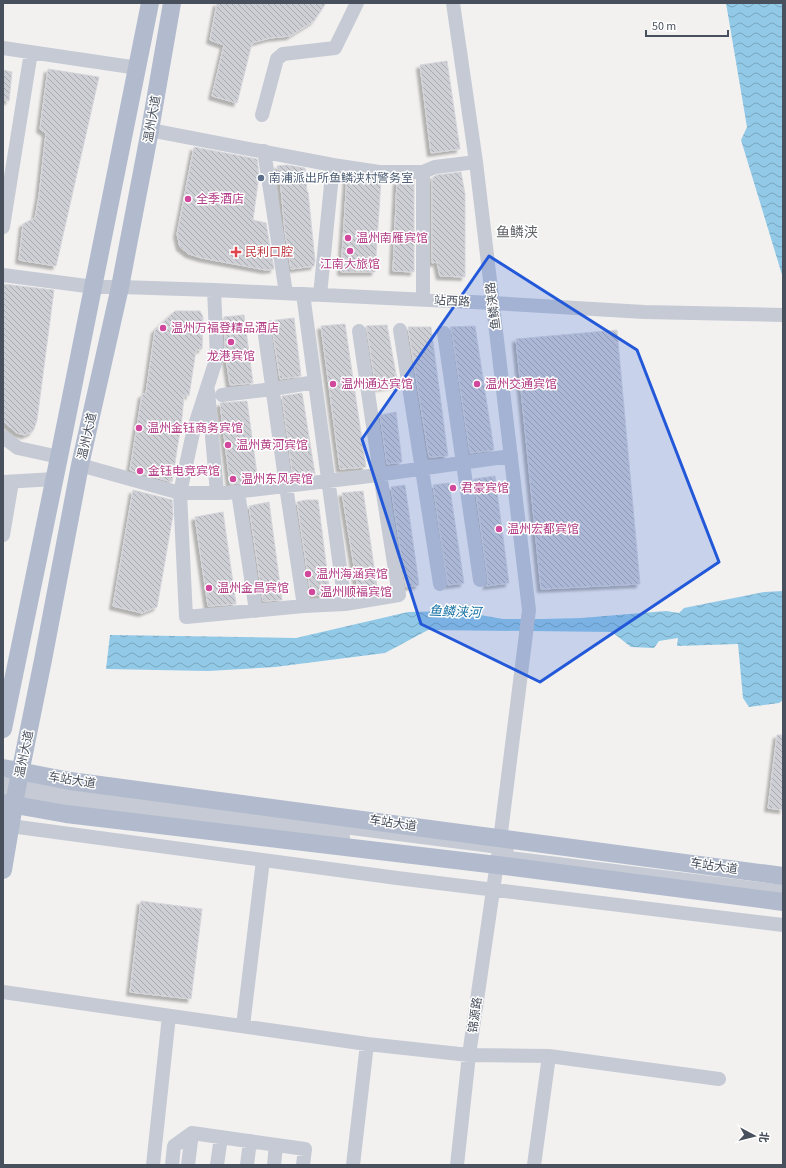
<svg xmlns="http://www.w3.org/2000/svg" width="786" height="1168" viewBox="0 0 786 1168" font-family="'Source Sans 3','Noto Sans SC',sans-serif">
<defs>
<pattern id="water-waves" width="16" height="10" patternUnits="userSpaceOnUse"><rect width="16" height="10" fill="#91c9e7"/><path d="M0 5q4-4 8 0t8 0" fill="none" stroke="#78a6be"/></pattern>
<pattern id="building-back-hatch" width="6" height="6" patternUnits="userSpaceOnUse"><rect width="6" height="6" fill="#cdcfd4"/><path d="M-1 5l2 2M0 0l6 6M5-1l2 2" fill="none" stroke="#a8aaaf"/></pattern>
<filter id="shadow"><feDropShadow dx="-3.5" dy="3.5" stdDeviation="1" flood-color="#0004"/></filter>
</defs>
<rect width="100%" height="100%" fill="#f2f1f0"/>
<path fill="url(#water-waves)" d="M726 3H783V278L741 140 747 127Z
M783 591V700L779 703 749 707 743 698 738 644 677 646 678 638 659 641 654 648 631 647 612 632 428 630 385 653 275 667 208 671 106 669 110 635 296 638 408 612 458 611 503 619H542L581 618 666 611 679 613 684 608 764 592Z"/>
<path fill="url(#building-back-hatch)" stroke="#d5d5db" filter="url(#shadow)" d="M217 3 263 4 264 3H326L314 21 290 36 270 38 252 43 237 103 212 96 224 45 210 40Z
M447 61 460 149 431 153 420 65Z
M48 69 99 77 56 266 19 260 23 224 35 218 39 196 46 133 40 129Z
M3 70 12 72 9 101 3 100Z
M194 147 257 159 259 175 253 220 266 223 274 269 266 270 202 258 189 254 180 247 177 234Z
M287 165 305 168 307 192H308L315 261 314 266 291 269 285 232 281 188 277 166Z
M461 172 465 194V277L440 276 437 262 432 263V180H433V177L437 175Z
M347 177 381 180 375 272H341Z
M414 180V272L393 271 397 181Z
M3 284 54 290 37 420 34 429 32 432 25 435 17 433 3 421Z
M175 311H200L203 317 202 349 196 350 189 396 184 395 182 418 172 482 130 470 142 395 146 393 155 330Z
M244 315 253 383 230 385 225 351 224 317Z
M294 318 301 376 280 379 272 327 269 321Z
M345 324 366 467 340 469 321 326Z
M387 325 398 385 376 388 367 330 366 326Z
M475 326 494 450 470 453 452 332 450 327Z
M408 327H431L448 456 429 457Z
M617 330 640 584 541 589 516 339Z
M302 393 315 474 293 477 282 396Z
M247 401 258 481 230 484 220 403Z
M396 412 402 462 387 464 380 415Z
M495 476 509 583 486 586 488 583V579L474 479Z
M449 483 464 583 448 585 433 485Z
M405 485 419 585 406 587 391 487Z
M133 490 172 500 173 515 157 607 142 613 113 606Z
M363 491 377 587 358 590 342 493Z
M306 500H318L330 594 311 596 297 502Z
M269 502 282 600 263 601 249 506Z
M223 512 236 604 208 606 195 517Z
M777 735H783V810L768 808Z
M141 901 202 909 191 999 130 992Z"/>
<g fill="none" stroke-linecap="round" stroke-linejoin="round">
<path stroke="#c5cad4" stroke-width="14" d="M453 3 476 162 529 610 498 856 469 1055 457 1165
M3 48 138 68
M262 115 277 59 283 54 335 48 357 3
M150 130 333 165 379 172H423L435 167 476 162
M264 151 286 293
M423 172V300
M3 227 31 52
M3 275 94 287H120L214 290 493 303 644 312 783 315
M214 290 217 357 194 428 180 493 186 617 304 606 345 604 399 595 380 474 359 331
M303 294 345 604
M320 295 333 165
M264 328 286 486 304 606
M400 330 440 584
M444 333 480 580
M208 391 217 493
M222 395 273 389 315 382
M3 437 18 448 59 457
M80 465 180 493H226L362 477 511 456
M3 482 55 479
M238 492 256 611
M3 535 12 482
M3 785 18 782 80 793 507 848
M7 791 119 809 343 837
M3 825 397 878 783 925
M509 858 783 892
M3 992 367 1044 469 1055 549 1056 719 1079
M243 1026 263 860
M153 1165 169 1016
M172 1165 174 1146 192 1133
M188 1165 192 1133 305 1149 303 1165
M217 1165 221 1137
M247 1165 250 1141
M274 1165 276 1145
M353 1165 367 1044
M534 1165 549 1056"/>
<path stroke="#b2bbcd" stroke-width="18" d="M3 729 59 457 150 3
M3 768 70 781 783 876
M4 803 66 814 497 865 783 902
M3 870 16 793 43 660 80 465 120 287 150 130 172 3"/>
</g>
<path fill="#2358d9" fill-opacity="0.2" stroke="#2358d9" stroke-width="3" stroke-linejoin="round" d="M489 256 637 350 719 562 540 682 421 624 362 439Z"/>
<circle fill="#5c6f8a" stroke="#fff" stroke-width="1.5" cx="261" cy="178" r="4"/>
<g fill="#d1479c" stroke="#fff" stroke-width="1.5">
<circle cx="188" cy="199" r="4"/>
<circle cx="348" cy="238" r="4"/>
<circle cx="350" cy="251" r="4"/>
<circle cx="163" cy="328" r="4"/>
<circle cx="231" cy="342" r="4"/>
<circle cx="333" cy="384" r="4"/>
<circle cx="477" cy="384" r="4"/>
<circle cx="139" cy="428" r="4"/>
<circle cx="228" cy="445" r="4"/>
<circle cx="140" cy="471" r="4"/>
<circle cx="233" cy="479" r="4"/>
<circle cx="453" cy="488" r="4"/>
<circle cx="499" cy="529" r="4"/>
<circle cx="308" cy="574" r="4"/>
<circle cx="209" cy="588" r="4"/>
<circle cx="312" cy="592" r="4"/>
</g>
<path fill="#e0444e" stroke="#fff" stroke-width="1.5" d="M234 246h4v4h4v4h-4v4h-4v-4h-4v-4h4z"/>
<g text-anchor="middle" stroke-width="3" stroke-linejoin="round" paint-order="stroke">
<g font-size="12" fill="#49505d" stroke="#fff">
<text transform="translate(152 119) rotate(-80)" y="4">温州大道</text>
<text transform="translate(452 301) rotate(3)" y="4">站西路</text>
<text transform="translate(493 306) rotate(-97)" y="4">鱼鳞浃路</text>
<text transform="translate(87 436) rotate(-77)" y="4">温州大道</text>
<text transform="translate(24 754) rotate(-78)" y="4">温州大道</text>
<text transform="translate(72 780) rotate(9)" y="4">车站大道</text>
<text transform="translate(393 823) rotate(8)" y="4">车站大道</text>
<text transform="translate(714 866) rotate(8)" y="4">车站大道</text>
<text transform="translate(475 1015) rotate(-82)" y="4">锦源路</text>
</g>
<g font-size="12" fill="#4e5e75" stroke="#fff" text-anchor="start">
<text x="269" y="182">南浦派出所鱼鳞浃村警务室</text>
</g>
<g font-size="12" fill="#b23c85" stroke="#fff" text-anchor="start">
<text x="196" y="203">全季酒店</text>
<text x="356" y="242">温州南雁宾馆</text>
<text x="350" y="268" text-anchor="middle">江南大旅馆</text>
<text x="171" y="332">温州万福登精品酒店</text>
<text x="231" y="360" text-anchor="middle">龙港宾馆</text>
<text x="341" y="388">温州通达宾馆</text>
<text x="485" y="388">温州交通宾馆</text>
<text x="147" y="432">温州金钰商务宾馆</text>
<text x="236" y="449">温州黄河宾馆</text>
<text x="148" y="475">金钰电竞宾馆</text>
<text x="241" y="483">温州东风宾馆</text>
<text x="461" y="492">君豪宾馆</text>
<text x="507" y="533">温州宏都宾馆</text>
<text x="316" y="578">温州海涵宾馆</text>
<text x="217" y="592">温州金昌宾馆</text>
<text x="320" y="596">温州顺福宾馆</text>
</g>
<g font-size="12" fill="#be3a42" stroke="#fff" text-anchor="start">
<text x="245" y="256">民利口腔</text>
</g>
<g font-size="13" font-style="italic" fill="#1471a4" stroke="#fff">
<text transform="translate(455 611) rotate(2)" y="5">鱼鳞浃河</text>
</g>
<g font-size="14" fill="#5d5f65" stroke="#fff">
<text x="517" y="237">鱼鳞浃</text>
</g>
</g>
<rect width="786" height="1168" fill="none" stroke="#49505d" stroke-width="8"/>
<g transform="translate(754 1136) rotate(97)" stroke="#ffffff" stroke-width="3" paint-order="stroke">
<path d="M0-3L7 15L0 10L-7 15Z" fill="#49505d"/>
<text y="-6" font-size="11" font-weight="bold" text-anchor="middle" fill="#49505d">北</text>
</g>
<path d="M646 30v6h82v-6" fill="none" stroke="#49505d" stroke-width="2"/>
<text x="652" y="30" font-size="12" fill="#49505d" stroke="#ffffff" stroke-width="3" paint-order="stroke">50 m</text>
</svg>
